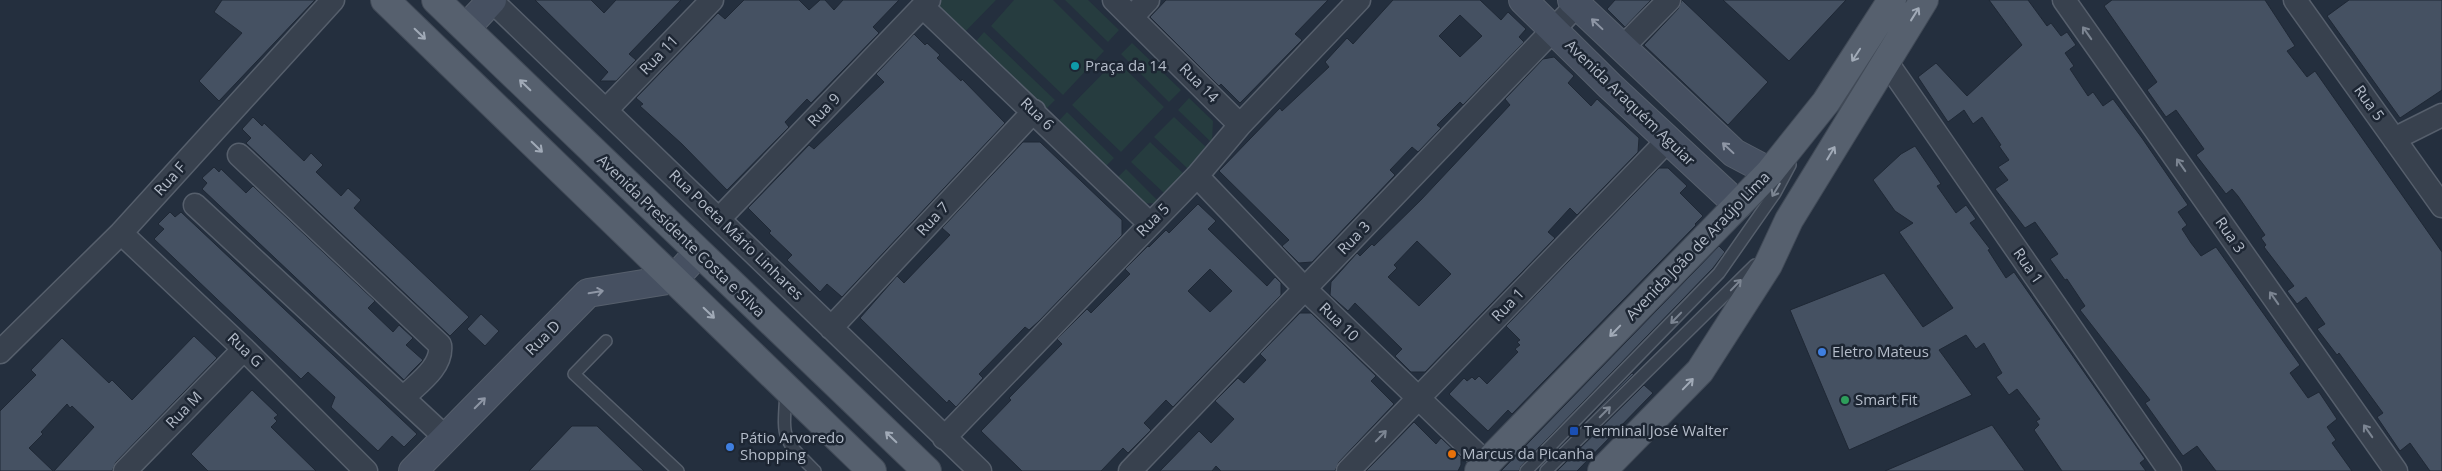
<svg xmlns="http://www.w3.org/2000/svg" width="2442" height="471" viewBox="0 0 2442 471" font-family="'Open Sans',sans-serif">
<rect width="100%" height="100%" fill="#242f3e"/>
<path fill="#263c3f" d="M935 0H996L961 36 936 12Z
M1014 0H1053L1104 51 1063 95 991 26Z
M1065 0H1088L1119 30 1108 42Z
M984 32 1055 100 1042 113 972 46Z
M1132 43 1181 90 1169 102 1121 54Z
M1116 60 1164 107 1121 152 1072 105Z
M1189 98 1213 121 1212 143 1178 110Z
M1067 112 1114 158 1102 170 1055 125Z
M1174 117 1207 148 1188 169 1154 137Z
M1150 142 1184 174 1165 194 1131 162Z
M1126 169 1158 201 1156 203 1137 204 1114 181Z"/>
<path fill="#455162" stroke="#1f2835" fill-rule="evenodd" d="M222 0H315L219 101 199 81 242 33 214 12Z
M535 0H591L604 13 616 0H681L629 54 636 60 616 81H600L608 72Z
M744 0H799L809 10 820 0H825L834 10 843 0H899L873 27 879 33 811 103 807 99 785 122 789 127 727 190 682 144 640 106 643 104 636 98 718 13 725 19Z
M1166 0H1328L1295 34 1302 40 1240 103 1221 84 1219 86 1150 17Z
M1393 0H1480L1501 20 1508 12 1526 29 1519 37 1524 42 1463 105 1460 102 1437 125 1441 128 1418 152 1412 147 1390 170 1395 175 1312 262 1299 263 1282 246 1289 240 1219 171 1280 108 1282 111 1329 67 1325 62 1347 38 1353 44ZM1460 15 1482 36 1460 57 1439 36Z
M1615 0H1651L1625 27 1607 9Z
M1682 0 1768 82 1728 125 1644 45 1678 9Z
M1723 0H1846L1789 61Z
M1989 0H2028L2047 26 2051 23 2061 36 2067 32 2076 45 2065 53 2074 66 2070 69 2088 96 2093 92 2103 106 2113 99 2142 138 2188 205 2178 212 2187 225 2182 229 2191 243 2201 256 2216 247 2300 365 2290 373 2308 398 2319 392 2337 419 2327 427 2336 440 2332 443 2352 471H2216L2197 446 2183 456 2145 403 2150 400 2080 310 2085 306 2067 279 2065 280 2050 259 2058 254 2035 222 2025 228 1995 189 2008 180 1998 167 2009 160 1999 146 2001 145 1982 117 1973 124 1964 110 1948 122 1918 77 1936 63 1967 96 2022 45Z
M2112 0H2265L2295 46 2287 51 2307 77 2315 71 2442 252V471H2430L2410 443 2400 451 2377 417 2383 413 2339 353 2337 355 2317 329 2325 324 2306 297 2297 304 2287 291 2294 286 2264 247 2266 245 2261 238 2265 235 2238 196 2232 189 2226 194 2196 155 2204 149 2176 110 2166 117 2147 90 2157 82 2104 6Z
M2349 0H2442V90L2400 118 2327 16Z
M914 34 925 45 927 43 940 55 937 58 961 81 962 79 1005 123 842 297 827 284 820 292 787 260 792 255 769 233 771 231 748 208 809 145 814 149 884 82 876 74Z
M1554 57 1574 76 1568 83 1591 106 1597 99 1639 138 1638 152 1577 215 1570 208 1548 232 1555 238 1425 372H1411L1395 356 1402 349 1355 303 1348 311 1330 295 1331 282 1357 253 1360 256 1372 244 1374 246 1421 200 1510 105 1505 99 1543 59ZM1417 241 1451 274 1419 306 1388 277 1397 268 1394 265Z
M253 117 262 126 264 123 304 161 311 153 323 165 316 172 341 196 348 188 361 200 354 208 469 317 450 336 246 143 251 138 242 129Z
M1023 142H1040L1122 220V235L1039 321 1029 330 1025 327 979 374 983 378 956 407 949 400 947 403 860 318 897 276 904 283 950 235 942 228Z
M1915 146 1941 184 1937 186 1956 213 1966 205 1976 219 1970 223 1990 249 1988 250 2006 278 2014 272 2145 459 2140 463 2146 471H2062L2034 430 2039 425 2036 421 2040 419 2017 389 2009 395 1996 377 2002 373 1984 343 1976 349 1966 335 1939 350 1972 395 1849 450 1790 310 1884 273 1923 327 1953 308 1899 232 1913 223 1895 211 1873 180 1901 154Z
M214 167 219 172 221 169 246 193 253 186 375 301 368 308 393 332 399 325 413 338 406 345 423 360 412 371 404 380 202 189 207 183 202 178Z
M1659 168H1668L1687 186 1680 193 1703 216 1695 224 1696 225 1512 414 1508 410 1488 431 1449 394 1464 378 1467 381 1472 377 1475 380 1479 376 1487 384 1518 352 1515 349 1520 345 1517 342 1520 340 1506 326Z
M1198 204 1216 221 1208 229 1267 286 1275 277 1281 283V295L1173 407 1166 400 1144 423 1151 430 1128 453 1123 448 1101 471H1022L981 431 1011 400 1009 398 1062 344 1057 339 1087 309 1091 313 1130 274 1125 269 1148 246 1149 247 1166 230 1169 233ZM1210 269 1232 291 1210 312 1188 291Z
M170 212 175 217 181 212 417 434 404 447 392 436 378 451 331 407 335 397 308 372 301 379 154 239 164 229 158 224Z
M1719 246 1725 252 1713 268 1521 466 1519 471H1501Z
M1300 313H1311L1376 376 1371 381 1394 404 1339 462 1335 471H1221L1216 466 1212 471H1160L1199 431 1211 443 1234 419 1215 401 1238 378 1244 383 1266 360 1260 354Z
M481 314 499 331 485 346 467 329Z
M194 336 217 358 116 462 112 471H54L94 427 72 406 70 408 67 404 41 432 43 434 29 448 53 471H0V411L36 375 31 370 62 338 109 383 112 380 132 400Z
M1632 373 1634 374 1565 442Z
M1644 385 1653 393 1577 471H1557Z
M252 390 278 415 274 418 277 421 271 427 316 471H208L191 454Z
M1414 422 1436 444 1441 438 1461 457V465L1458 471H1366Z
M1992 425 2025 471H1885Z
M572 426H597L644 471H529Z"/>
<g fill="none" stroke-linecap="round" stroke-linejoin="round">
<defs>
<path id="lane" d="M606 341 574 374 678 471
M786 392C783 440 781 437 815 471
M1526 471 1719 273 1775 193 1790 165
M1546 471 1755 265"/>
<path id="street" d="M491 0 980 471
M1114 0 1240 125
M2064 0 2396 471
M2295 0 2442 206
M923 7 1149 223
M1132 17 1148 0
M1622 48 1669 0
M1886 61 2170 471
M606 110 712 0
M2394 139 2442 115
M239 155 440 345C443 367 417 384 403 398
M1197 176 1305 289 1487 464
M195 205 445 437
M719 219 929 0
M121 233 244 349 366 471
M831 328 1034 111
M0 352 121 233 333 0
M944 438 1197 176 1240 125 1359 0
M125 471 244 349
M1130 471 1577 5
M1348 471 1668 140"/>
<path id="secondary" d="M1523 0 1610 86 1738 205
M1572 0 1734 153 1770 172
M466 28 492 0
M413 471 588 293 674 279 698 253"/>
<path id="primary" d="M385 0 872 471
M436 0 927 471
M1479 471 1770 172 1826 102 1892 0
M1602 471 1700 371 1768 265 1789 220 1924 0"/>
</defs>
<use href="#lane" stroke="#565f6c" stroke-width="14"/>
<use href="#street" stroke="#565f6c" stroke-width="25"/>
<use href="#secondary" stroke="#565f6c" stroke-width="30"/>
<use href="#primary" stroke="#414a57" stroke-width="30"/>
<use href="#lane" stroke="#38414e" stroke-width="11"/>
<use href="#street" stroke="#38414e" stroke-width="22"/>
<use href="#secondary" stroke="#465061" stroke-width="28"/>
<use href="#primary" stroke="#56606e" stroke-width="28"/>
</g>
<defs><path id="oneway-shaft" d="M-6 0H5M1.5-3L5.5 0L1.5 3" fill="none" stroke-width="1.6" stroke-linecap="round" stroke-linejoin="round" transform="scale(1.25)"/></defs>
<g stroke="#a1aab7">
<use href="#oneway-shaft" transform="translate(1915 14) rotate(-58)"/>
<use href="#oneway-shaft" transform="translate(420 34) rotate(44)"/>
<use href="#oneway-shaft" transform="translate(1856 55) rotate(123)"/>
<use href="#oneway-shaft" transform="translate(525 85) rotate(-136)"/>
<use href="#oneway-shaft" transform="translate(537 147) rotate(44)"/>
<use href="#oneway-shaft" transform="translate(1831 153) rotate(-59)"/>
<use href="#oneway-shaft" transform="translate(709 313) rotate(44)"/>
<use href="#oneway-shaft" transform="translate(1615 331) rotate(134)"/>
<use href="#oneway-shaft" transform="translate(1688 384) rotate(-46)"/>
<use href="#oneway-shaft" transform="translate(891 437) rotate(-136)"/>
</g>
<g stroke="#8e96a5">
<use href="#oneway-shaft" transform="translate(1597 24) rotate(-137)"/>
<use href="#oneway-shaft" transform="translate(1728 148) rotate(-137)"/>
<use href="#oneway-shaft" transform="translate(596 292) rotate(-10)"/>
<use href="#oneway-shaft" transform="translate(480 403) rotate(-45)"/>
</g>
<g stroke="#7c8592">
<use href="#oneway-shaft" transform="translate(2087 33) rotate(-125)"/>
<use href="#oneway-shaft" transform="translate(2181 165) rotate(-125)"/>
<use href="#oneway-shaft" transform="translate(1776 190) rotate(121)"/>
<use href="#oneway-shaft" transform="translate(1736 285) rotate(-46)"/>
<use href="#oneway-shaft" transform="translate(2274 298) rotate(-125)"/>
<use href="#oneway-shaft" transform="translate(1676 318) rotate(134)"/>
<use href="#oneway-shaft" transform="translate(1605 412) rotate(-45)"/>
<use href="#oneway-shaft" transform="translate(2368 431) rotate(-125)"/>
<use href="#oneway-shaft" transform="translate(1381 436) rotate(-46)"/>
</g>
<circle fill="#0f9aa8" stroke="#1d2633" stroke-width="2" cx="1075" cy="66" r="5"/>
<g fill="#3f7fe0" stroke="#1d2633" stroke-width="2">
<circle cx="1822" cy="352" r="5"/>
<circle cx="730" cy="447" r="5"/>
</g>
<circle fill="#2e9e5b" stroke="#1d2633" stroke-width="2" cx="1845" cy="400" r="5"/>
<rect fill="#1a4fb4" stroke="#1d2633" stroke-width="2" x="1569" y="426" width="10" height="10" rx="2.5"/>
<circle fill="#e8710a" stroke="#1d2633" stroke-width="2" cx="1452" cy="454" r="5"/>
<g text-anchor="middle" stroke-width="5" stroke-linejoin="round" paint-order="stroke">
<g font-size="15" fill="#b4bcc9" stroke="#1d2633">
<text transform="translate(659 55) rotate(-46)" y="5">Rua 11</text>
<text transform="translate(1199 83) rotate(45)" y="5">Rua 14</text>
<text transform="translate(1630 103) rotate(44)" y="5">Avenida Araquém Aguiar</text>
<text transform="translate(2369 103) rotate(54)" y="5">Rua 5</text>
<text transform="translate(824 110) rotate(-46)" y="5">Rua 9</text>
<text transform="translate(1037 114) rotate(44)" y="5">Rua 6</text>
<text transform="translate(170 179) rotate(-48)" y="5">Rua F</text>
<text transform="translate(933 219) rotate(-47)" y="5">Rua 7</text>
<text transform="translate(1153 220) rotate(-45)" y="5">Rua 5</text>
<text transform="translate(736 235) rotate(44)" y="5">Rua Poeta Mário Linhares</text>
<text transform="translate(2230 235) rotate(55)" y="5">Rua 3</text>
<text transform="translate(681 236) rotate(44)" y="5">Avenida Presidente Costa e Silva</text>
<text transform="translate(1354 238) rotate(-46)" y="5">Rua 3</text>
<text transform="translate(1698 246) rotate(-46)" y="5">Avenida João de Araújo Lima</text>
<text transform="translate(2028 266) rotate(55)" y="5">Rua 1</text>
<text transform="translate(1508 305) rotate(-46)" y="5">Rua 1</text>
<text transform="translate(1339 322) rotate(44)" y="5">Rua 10</text>
<text transform="translate(543 338) rotate(-45)" y="5">Rua D</text>
<text transform="translate(245 350) rotate(44)" y="5">Rua G</text>
<text transform="translate(184 410) rotate(-46)" y="5">Rua M</text>
</g>
<g font-size="15" fill="#b4bcc9" stroke="#1d2633" text-anchor="start">
<text x="1085" y="71">Praça da 14</text>
<text x="1832" y="357">Eletro Mateus</text>
<text x="1855" y="405">Smart Fit</text>
<text x="1584" y="436">Terminal José Walter</text>
<text x="740" y="443">Pátio Arvoredo<tspan x="740" dy="17">Shopping</tspan></text>
<text x="1462" y="459">Marcus da Picanha</text>
</g>
</g>
</svg>
